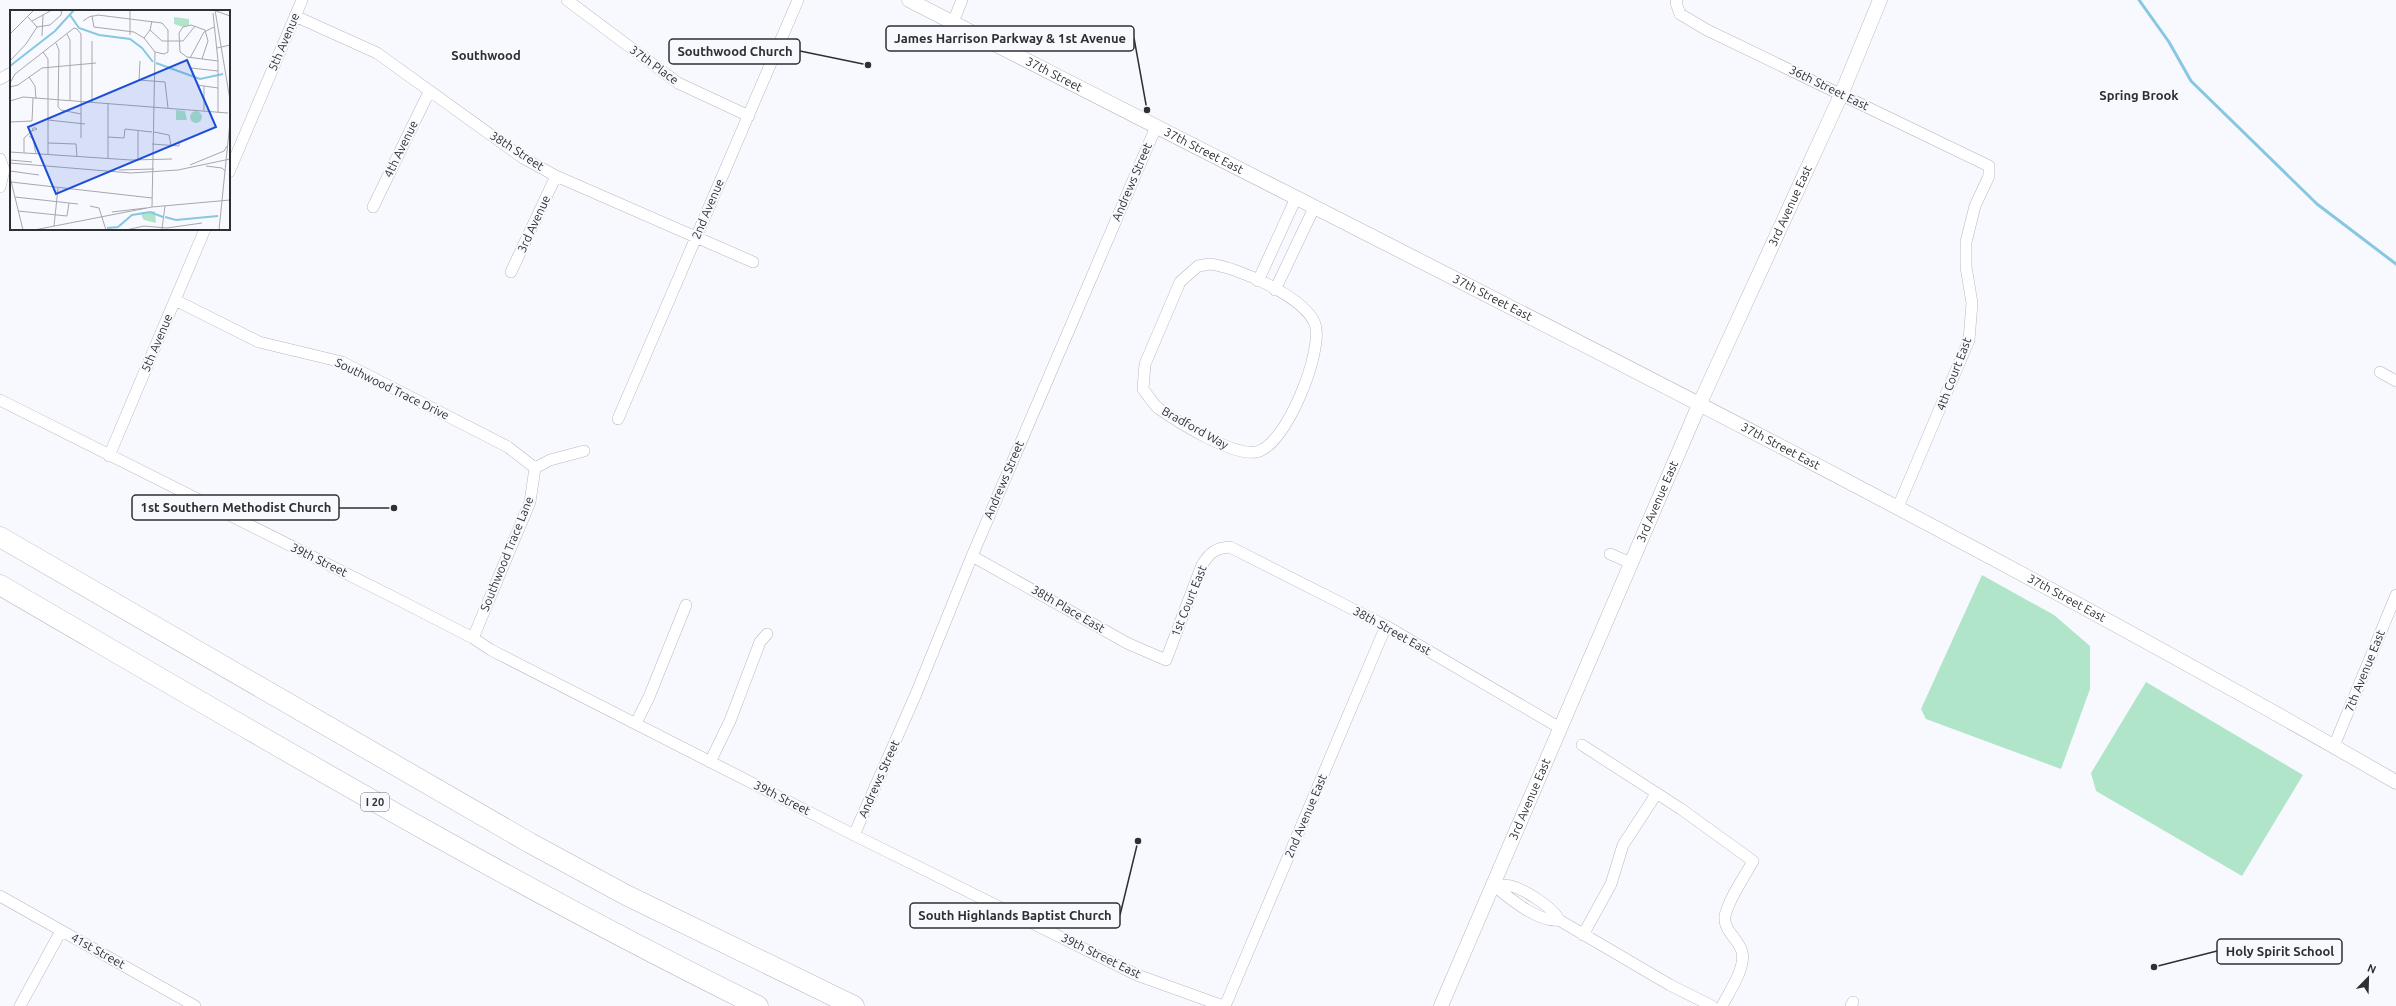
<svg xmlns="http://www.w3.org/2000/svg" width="2396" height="1006" viewBox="0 0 2396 1006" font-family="Ubuntu,sans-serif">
<rect width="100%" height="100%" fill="#f8f9fe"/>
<path fill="#b0e5c9" d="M1982 575 2054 615 2090 646V689L2061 769 1926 719 1921 709Z
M2146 682 2303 775 2242 876 2096 791 2091 773Z"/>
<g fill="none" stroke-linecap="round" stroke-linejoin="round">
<path stroke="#87c7e1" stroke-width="3" d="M2139 0 2169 42 2191 81 2317 204 2396 264"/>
<defs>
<path id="minor" d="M567 0 678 83 749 116
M1677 0 1676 3 1680 14 1707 30 1989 166V176L1975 206 1966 242V267L1972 303 1969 340 1898 507
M295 16 377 53 523 158 556 176 753 262
M953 22 962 0
M0 79 11 73
M0 159 4 170 0 187
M229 172 302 0
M373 207 429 92
M1210 264C1237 267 1305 297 1315 324 1324 350 1286 447 1256 452 1232 456 1178 422 1158 408 1152 403 1148 395 1143 389L1145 364 1180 282 1198 266Z
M511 272 556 176
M1258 281 1296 198
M1275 290 1314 208
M175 300 259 342 342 362 508 447 535 468
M2380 372 2396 381
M0 400 395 598 473 638 491 650 854 835 1137 975 1223 1006
M618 419 798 0
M109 456 205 229
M535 468 550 460 584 451
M1610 554 1631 563
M972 556 1127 643 1166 660 1202 565C1210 552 1216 548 1230 547L1386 626 1560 728
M473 638 530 502 535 468
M636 723 649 697 686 605
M1582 745 1681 809 1753 861C1745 876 1728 900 1725 916 1723 931 1739 939 1742 952 1746 968 1729 992 1722 1006
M2334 746 2396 595
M710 762 730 721 760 642 767 634
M854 835 916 694 972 556 1156 127
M1492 884C1498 885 1505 885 1511 886 1524 889 1554 908 1559 920L1670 985 1712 1006
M1492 884C1508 897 1538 923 1559 920
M0 896 195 1006
M1583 935 1611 884 1623 845 1657 793
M20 1006 61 931
M1225 1006 1386 626
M1851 1006 1853 1002"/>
<g id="tertiary">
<path id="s1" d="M909 0C1407 257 1911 502 2396 782"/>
<path id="s2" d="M1441 1006 1699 405 1841 95 1880 0"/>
</g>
<path id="motorway" d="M0 537 530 843 626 895 854 1006
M0 585C250 730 498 878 758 1006"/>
</defs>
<use href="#minor" stroke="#b7b9c0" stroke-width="12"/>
<use href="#tertiary" stroke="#b7b9c0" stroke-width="15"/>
<use href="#motorway" stroke="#b7b9c0" stroke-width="21"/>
<use href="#minor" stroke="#fff" stroke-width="11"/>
<use href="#tertiary" stroke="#fff" stroke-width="14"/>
<use href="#motorway" stroke="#fff" stroke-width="20"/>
</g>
<g text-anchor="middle" stroke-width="4" stroke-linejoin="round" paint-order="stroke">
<rect fill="#f8f9fe" stroke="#6b6c6f" stroke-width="1" x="361" y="793" width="28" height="18" rx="3"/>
<g font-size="11" font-weight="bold" fill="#2e2f32">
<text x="375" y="806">I 20</text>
</g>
<g font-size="12" fill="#2e2f32" stroke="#f8f9fe">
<text transform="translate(284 42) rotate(-67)" y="4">5th Avenue</text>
<text transform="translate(654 65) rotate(36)" y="4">37th Place</text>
<text dy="4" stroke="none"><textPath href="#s1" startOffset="163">37th Street</textPath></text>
<text transform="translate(1829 88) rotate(26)" y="4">36th Street East</text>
<text transform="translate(401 149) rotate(-64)" y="4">4th Avenue</text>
<text transform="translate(517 151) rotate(33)" y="4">38th Street</text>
<text dy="4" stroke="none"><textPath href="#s1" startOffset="331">37th Street East</textPath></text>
<text transform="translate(1132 182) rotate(-67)" y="4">Andrews Street</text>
<text dy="4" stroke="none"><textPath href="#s2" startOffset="873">3rd Avenue East</textPath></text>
<text transform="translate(708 209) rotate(-67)" y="4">2nd Avenue</text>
<text transform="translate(534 224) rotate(-65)" y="4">3rd Avenue</text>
<text dy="4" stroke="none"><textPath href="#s1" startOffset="655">37th Street East</textPath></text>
<text transform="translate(157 343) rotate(-67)" y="4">5th Avenue</text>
<text transform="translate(1954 374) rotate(-69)" y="4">4th Court East</text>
<text transform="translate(392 389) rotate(26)" y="4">Southwood Trace Drive</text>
<text transform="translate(1195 428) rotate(29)" y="4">Bradford Way</text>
<text dy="4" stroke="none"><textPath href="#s1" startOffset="979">37th Street East</textPath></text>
<text transform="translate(1004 480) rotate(-67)" y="4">Andrews Street</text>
<text dy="4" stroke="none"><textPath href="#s2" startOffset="549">3rd Avenue East</textPath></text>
<text transform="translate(507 554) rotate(-68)" y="4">Southwood Trace Lane</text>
<text transform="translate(319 560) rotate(26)" y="4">39th Street</text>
<text dy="4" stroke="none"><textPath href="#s1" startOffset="1303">37th Street East</textPath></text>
<text transform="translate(1189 601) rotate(-68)" y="4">1st Court East</text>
<text transform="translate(1068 609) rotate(30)" y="4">38th Place East</text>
<text transform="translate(1392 631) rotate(29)" y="4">38th Street East</text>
<text transform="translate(2365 671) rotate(-68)" y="4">7th Avenue East</text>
<text transform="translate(879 779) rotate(-66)" y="4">Andrews Street</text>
<text transform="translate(782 798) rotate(27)" y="4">39th Street</text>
<text dy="4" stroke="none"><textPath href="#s2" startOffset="225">3rd Avenue East</textPath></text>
<text transform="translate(1306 816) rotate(-67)" y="4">2nd Avenue East</text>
<text transform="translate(98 951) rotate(29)" y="4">41st Street</text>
<text transform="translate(1101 956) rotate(26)" y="4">39th Street East</text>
</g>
<g font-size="13" font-weight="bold" fill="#2e2f32" stroke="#f8f9fe">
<text x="486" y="60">Southwood</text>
<text x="2139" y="100">Spring Brook</text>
</g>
</g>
<g transform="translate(10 10)">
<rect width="220" height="220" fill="#f8f9fe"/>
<path d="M164 7 179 9V15L173 17 164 14Z" fill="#b0e5c9"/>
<path d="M145 201 146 213 134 210 132 207 131 203Z" fill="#b0e5c9"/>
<path d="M166 100 175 101 177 110H166ZM180 107a6 6 0 1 1 12 0a6 6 0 1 1-12 0Z" fill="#b0e5c9"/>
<path fill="none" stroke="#87c7e1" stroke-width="2" d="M60 5 69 18 89 25 120 29 132 38 143 52M146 53 190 69 213 64M0 56 45 21 64 0M155 207 166 210 208 206M97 218 108 217 122 205 140 202 153 207"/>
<path fill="none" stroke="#a7a8ac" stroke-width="1" d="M120 0V25M205 0 220 90M206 1 220 6M203 3 208 51V103M18 7 27 17M22 11 42 0M73 11 79 7 82 6H84L88 5 152 13 158 20V42L154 44 145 42 134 28 124 22 84 17 82 6M27 17 40 15 51 5 52 2 49 0M140 20 152 31H173L185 16M195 20 181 15 173 17 169 23 170 42 177 47 208 51M0 24 24 0M57 24 60 30V91M32 26 33 5M134 28 140 20 142 11M46 33 49 40 48 97 51 100 71 104M207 38 220 35M33 42 38 49V145M180 48 194 22 204 17M192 49 198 31 195 20M0 51 16 34 27 17M130 51 129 70 155 72 158 98M181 58 208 61M19 67 25 76 26 89M0 73 5 64 64 18 67 19 71 24V128M187 75 208 78M194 76V101M0 77 8 75 32 58 86 53M0 91 13 87 218 103M82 92V31M38 110 75 114M0 112 22 111 23 88M23 118H26L27 119 22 121ZM128 120V150M144 122 159 125 161 136M19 126 23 129 26 144M98 127 114 128 115 119 142 122M38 133 66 134M66 134 67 147M142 134 169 136V132M0 142 121 150 162 149M14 143V128L22 121M98 149V93M0 150 22 152M0 153 121 163 168 160 220 149M180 155 214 141 217 136M196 156 212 158 215 161M109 160 144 159M0 161 29 165M0 167 13 220M1 172 142 188M5 187 68 194M80 196 89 198 96 220M142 197 145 42M8 201 57 206 59 193M102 202 136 198M44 216 48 178M152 219 155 196M24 220 142 197 220 190M116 220 134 216 157 218 192 213M209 220 220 112"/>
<path fill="#1d4ed8" fill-opacity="0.15" stroke="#1d4ed8" stroke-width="2" d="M177 50 206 117 46 184 18 117Z"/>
<rect width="220" height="220" fill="none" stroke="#2e2f32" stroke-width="2"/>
</g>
<path fill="none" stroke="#2e2f32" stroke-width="1.5" d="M1147 110L1134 38M868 65L800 51M394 508L339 508M1138 841L1120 915M2154 967L2217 951"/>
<g fill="#2e2f32" stroke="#f8f9fe" stroke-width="1.5">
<circle cx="1147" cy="110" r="4"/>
<circle cx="868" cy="65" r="4"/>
<circle cx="394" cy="508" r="4"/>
<circle cx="1138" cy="841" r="4"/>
<circle cx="2154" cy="967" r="4"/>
</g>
<g fill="#f8f9fe" stroke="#2e2f32" stroke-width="1.5">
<rect x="886" y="26" width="248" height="25" rx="4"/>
<rect x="669" y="39" width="131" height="25" rx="4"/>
<rect x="132" y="495" width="207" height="25" rx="4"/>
<rect x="910" y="903" width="210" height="25" rx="4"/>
<rect x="2217" y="939" width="125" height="25" rx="4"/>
</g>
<g font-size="13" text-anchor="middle" font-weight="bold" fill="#2e2f32">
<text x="1010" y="43">James Harrison Parkway &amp; 1st Avenue</text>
<text x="735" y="56">Southwood Church</text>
<text x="236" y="512">1st Southern Methodist Church</text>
<text x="1015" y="920">South Highlands Baptist Church</text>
<text x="2280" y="956">Holy Spirit School</text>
</g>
<g transform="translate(2368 978) rotate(23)" stroke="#f8f9fe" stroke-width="3" paint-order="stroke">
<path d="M0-3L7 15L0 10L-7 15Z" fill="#2e2f32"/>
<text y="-6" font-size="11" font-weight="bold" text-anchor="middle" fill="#2e2f32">N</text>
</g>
</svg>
